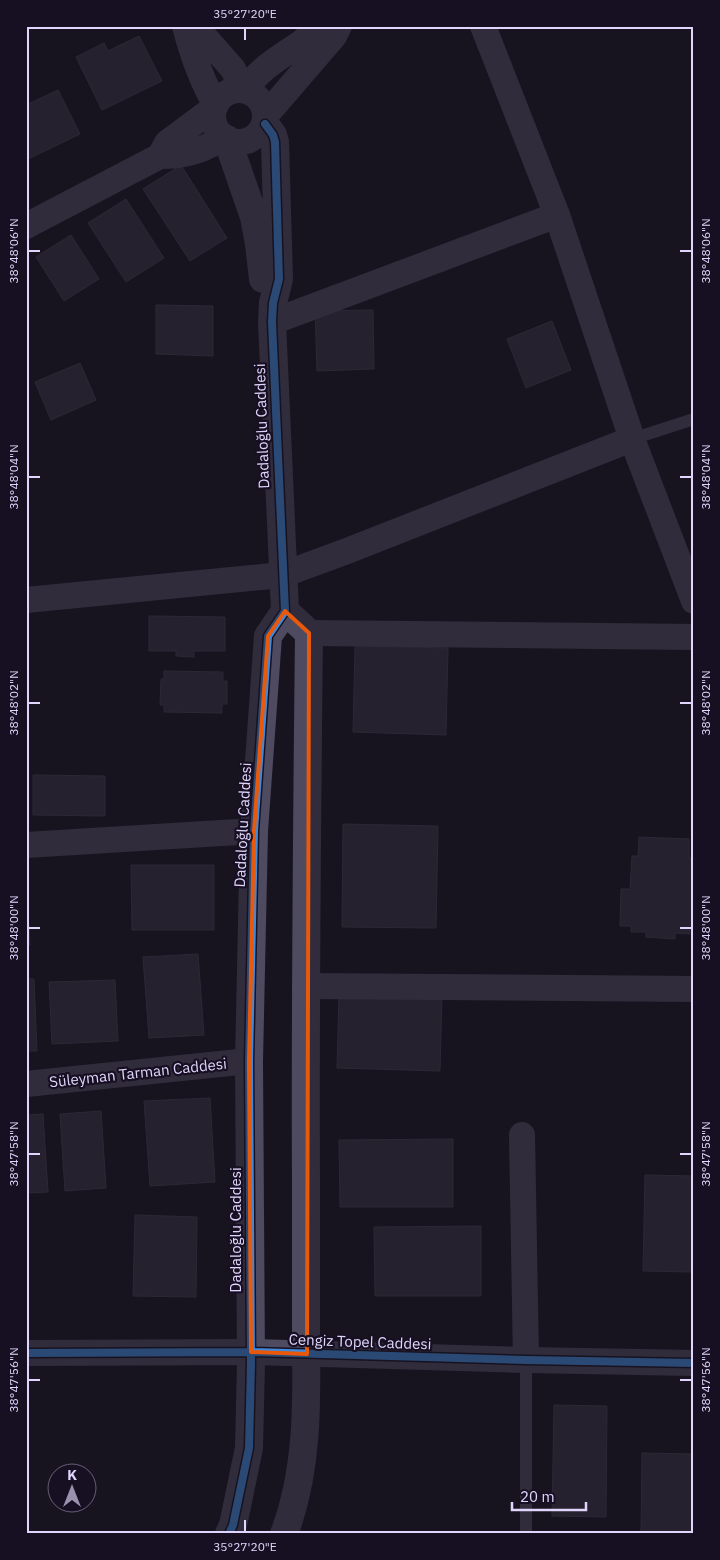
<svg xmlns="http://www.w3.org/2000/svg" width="720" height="1560" viewBox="0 0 720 1560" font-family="'IBM Plex Sans',sans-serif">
<rect width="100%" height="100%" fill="#18141f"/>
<path fill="#383241" stroke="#463f52" d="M139 36 162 81 102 110 76 57 104 43 108 51Z
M58 90 80 134 26 160V105Z
M181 165 227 238 190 261 143 189Z
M126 199 164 258 126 282 88 223Z
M71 235 99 279 64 301 36 257Z
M156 305 213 306V356L156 354Z
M373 310 374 369 317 371 315 311Z
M552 321 571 370 526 388 507 339Z
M80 363 96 400 51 420 35 382Z
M149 616 225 617V651H194V657L176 656V651H149Z
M355 646 448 648 446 735 353 732Z
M164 671 223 672V681H227V704H222V713L164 712V705H160L161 679H164Z
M33 775 105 776V816L33 815Z
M343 824 438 826 436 928 342 927Z
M639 837 689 839V858H694V929H690V934L675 933V939L646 937V932H631V926H620L621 889H630L632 856H638Z
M131 865H214V930H132Z
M26 874 30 945 26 946Z
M198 954 204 1035 149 1038 143 957Z
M26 979H34L37 1051H26Z
M115 980 118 1041 52 1044 49 982Z
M339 994 442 997 440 1071 337 1068Z
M210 1098 215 1182 150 1186 144 1101Z
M101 1111 106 1188 65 1191 60 1114Z
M43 1114 48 1192 26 1193V1115Z
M453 1139V1207H340L339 1140Z
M645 1175 694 1176V1272L643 1271Z
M135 1215 197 1217 196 1297 133 1296Z
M481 1226V1296H375L374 1227Z
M554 1405 607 1406 606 1517 552 1516Z
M642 1453 694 1454V1534H641Z"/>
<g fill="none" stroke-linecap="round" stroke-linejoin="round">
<path stroke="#4e4a5f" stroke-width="12" d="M632 439 694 419
M526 1534V1360"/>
<path stroke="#4e4a5f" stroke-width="26" d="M185 26C192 53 202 82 216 105
M195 26 233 69 243 90
M213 116a26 26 0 1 1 52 0a26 26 0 1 1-52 0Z
M245 91C259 68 281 57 302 42 308 37 314 32 320 26
M266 115 334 36 339 26
M160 156 167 143 214 108
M557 215 632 439 694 601
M26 226 160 156C181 156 207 151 223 136
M272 322 557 215 483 26
M26 600 282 575 347 551 632 439
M309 633 694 637
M26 845 254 831
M305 986 694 989
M26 1084 249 1061
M522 1135 526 1360
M26 1353 251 1352 526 1360 694 1363"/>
<path stroke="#4e4a5f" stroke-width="28" d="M227 139 254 217 259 244 263 279
M229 1534 233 1525 249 1448 251 1363 249 1061 254 831 268 636 285 611 272 322 273 303 279 279 275 142 273 135 265 124
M284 1534C308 1471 307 1403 306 1337 306 1285 306 1234 306 1182 305 999 307 817 309 633L285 611"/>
<defs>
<path id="cycleway" d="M26 1353 251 1352 526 1360 694 1363
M229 1534 233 1525 249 1448 251 1363 249 1061 254 831 268 636 285 611 272 322 273 303 279 279 275 142 273 135 265 124"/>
</defs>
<use href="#cycleway" stroke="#171023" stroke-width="11"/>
<use href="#cycleway" stroke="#408adc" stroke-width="8"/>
</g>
<path d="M0 0H720V1560H0ZM285 611 309 633 307 1354 251 1352 249 1061 254 831 268 636Z" fill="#18141f" fill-opacity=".55" fill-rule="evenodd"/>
<path fill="none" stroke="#e8590c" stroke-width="4" stroke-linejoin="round" d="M285 611 309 633 307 1354 251 1352 249 1061 254 831 268 636Z"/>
<path fill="none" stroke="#e0d5fc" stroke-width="2" d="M245 28V40M28 251H40M680 251H692M28 477H40M680 477H692M28 703H40M680 703H692M28 928H40M680 928H692M28 1154H40M680 1154H692M28 1380H40M680 1380H692M245 1520V1532"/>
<g text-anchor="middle" stroke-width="4.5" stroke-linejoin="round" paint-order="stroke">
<g font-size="15" fill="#e0d5fc" stroke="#171023">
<text transform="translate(262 426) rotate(-92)" y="5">Dadaloğlu Caddesi</text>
<text transform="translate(243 825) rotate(-87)" y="5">Dadaloğlu Caddesi</text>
<text transform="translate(138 1073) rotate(-6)" y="5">Süleyman Tarman Caddesi</text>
<text transform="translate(236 1230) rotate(-90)" y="5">Dadaloğlu Caddesi</text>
<text transform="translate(360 1342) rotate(2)" y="5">Cengiz Topel Caddesi</text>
</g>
</g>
<rect width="720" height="1560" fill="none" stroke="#171023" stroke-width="55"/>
<g transform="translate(72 1488)"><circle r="24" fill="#171023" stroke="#675f7a"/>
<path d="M0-4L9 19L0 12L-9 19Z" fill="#9a91af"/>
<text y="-8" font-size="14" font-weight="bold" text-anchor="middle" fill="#e0d5fc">K</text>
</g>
<path d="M512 1502v8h74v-8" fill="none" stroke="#e0d5fc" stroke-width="2.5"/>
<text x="520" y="1502" font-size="15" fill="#e0d5fc" stroke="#171023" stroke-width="4" paint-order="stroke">20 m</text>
<rect x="28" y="28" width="664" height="1504" fill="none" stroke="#e0d5fc" stroke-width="2"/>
<g font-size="12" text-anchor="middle" fill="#e0d5fc">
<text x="245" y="18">35°27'20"E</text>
<text transform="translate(14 251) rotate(-90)" y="4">38°48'06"N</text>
<text transform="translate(706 251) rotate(-90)" y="4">38°48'06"N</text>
<text transform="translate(14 477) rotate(-90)" y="4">38°48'04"N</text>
<text transform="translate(706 477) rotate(-90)" y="4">38°48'04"N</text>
<text transform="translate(14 703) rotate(-90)" y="4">38°48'02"N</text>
<text transform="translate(706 703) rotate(-90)" y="4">38°48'02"N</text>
<text transform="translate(14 928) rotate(-90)" y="4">38°48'00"N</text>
<text transform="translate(706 928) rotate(-90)" y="4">38°48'00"N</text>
<text transform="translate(14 1154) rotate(-90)" y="4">38°47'58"N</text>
<text transform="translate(706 1154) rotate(-90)" y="4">38°47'58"N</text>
<text transform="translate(14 1380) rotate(-90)" y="4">38°47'56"N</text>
<text transform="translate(706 1380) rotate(-90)" y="4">38°47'56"N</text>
<text x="245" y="1551">35°27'20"E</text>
</g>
</svg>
